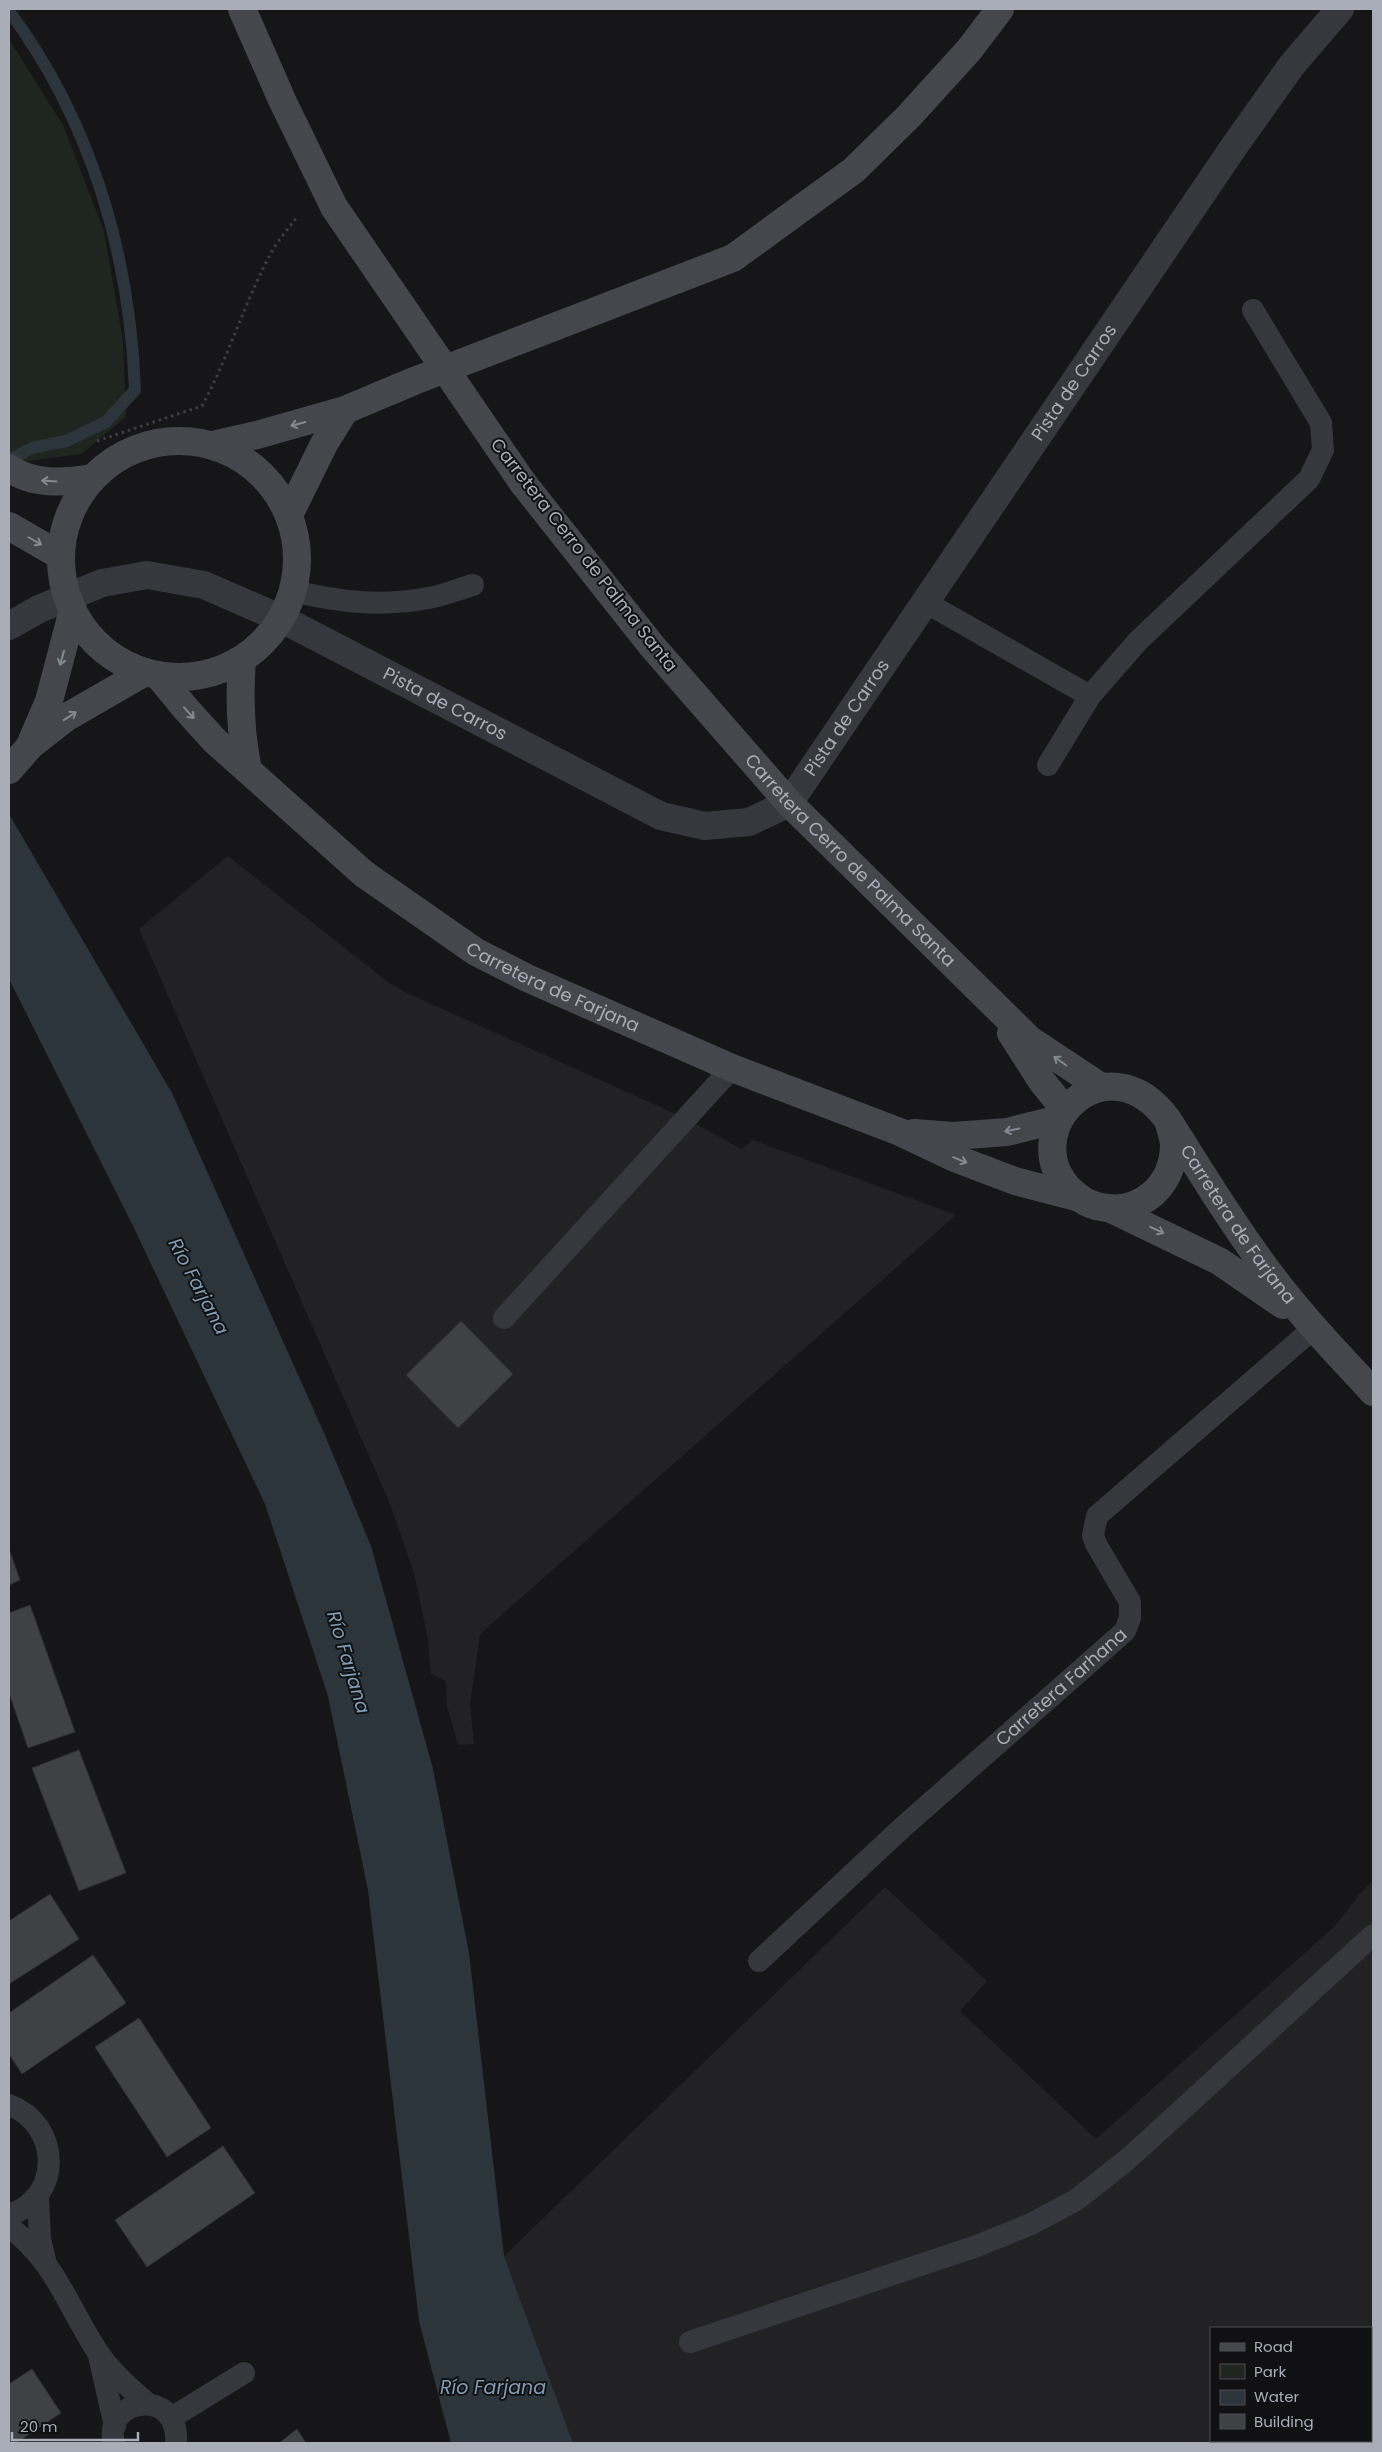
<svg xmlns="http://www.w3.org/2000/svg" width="1382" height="2452" viewBox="0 0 1382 2452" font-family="Poppins,sans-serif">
<rect width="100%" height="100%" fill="#161618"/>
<path fill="#222225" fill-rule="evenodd" d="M228 856 388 982 407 993 687 1119 741 1149 753 1140 956 1215 480 1634 470 1704 474 1744 458 1745 447 1706 446 1681 431 1674 428 1639 414 1573 390 1504 139 929Z
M1373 1881V2443H573L504 2256 885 1887 987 1981 960 2011 1096 2139 1335 1926 1359 1895ZM1211 2328H1371V2441H1211Z"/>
<path fill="#1e261f" d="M9 39 63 125 104 231 123 341 126 417 81 454 13 463 9 460Z"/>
<path fill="#2c353c" d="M9 814 172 1093 324 1433 371 1546 433 1769 469 1953 504 2256 573 2443H451L419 2321 368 1890 328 1696 265 1504 133 1226 9 979Z"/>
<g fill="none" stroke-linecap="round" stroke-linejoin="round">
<path stroke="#2c353c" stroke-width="12" d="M9 11C91 121 130 254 135 390L106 422 66 441 32 448 9 460"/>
</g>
<path fill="#404145" stroke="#303034" d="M461 1321 513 1374 458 1428 406 1375Z
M9 1549 20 1580 9 1585Z
M30 1605 75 1732 28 1748 9 1693V1613Z
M79 1750 126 1873 79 1891 32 1768Z
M50 1894 79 1939 9 1984V1921Z
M93 1955 126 2003 22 2074 9 2054V2013Z
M139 2018 211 2128 167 2157 95 2047Z
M223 2146 255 2193 147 2267 115 2220Z
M32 2369 61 2413 16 2443H9V2384Z
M297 2429 306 2443H279Z"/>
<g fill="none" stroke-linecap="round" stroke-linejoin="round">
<path stroke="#3d3f44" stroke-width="3" stroke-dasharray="2.5 4" stroke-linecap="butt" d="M97 441 202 406C229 356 245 301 272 251 279 239 289 228 297 217"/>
<g stroke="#37383d" stroke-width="22">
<path d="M293 591C339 602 381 607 428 598 443 596 458 589 473 585"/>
<path d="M925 602 1090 696"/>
<path d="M1048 765 1090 696 1138 641 1309 479 1323 450 1321 423 1253 310"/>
<path d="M504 1318 732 1068"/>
<path id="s1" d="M759 1961 903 1827 1125 1631 1130 1618V1602L1096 1544 1093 1535 1097 1516 1314 1328"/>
<path d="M9 2105C61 2124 63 2198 9 2215"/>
<path d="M38 2196 40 2239 45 2260"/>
<path d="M9 2227C56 2261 68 2308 99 2354 112 2373 130 2388 147 2403"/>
<path d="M690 2342 977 2246 1031 2224 1076 2200 1128 2159 1373 1935"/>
<path d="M99 2356 115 2426"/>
<path d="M1371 2413 1373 2410"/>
<path d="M171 2418 244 2373"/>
<path d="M114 2443C102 2398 180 2386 176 2443"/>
</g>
<path stroke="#37383d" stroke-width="28" id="s2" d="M9 626 39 609 102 583 147 575 204 585 282 619 661 816 705 826 749 822 789 803 1233 148 1292 65 1340 9"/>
<g stroke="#45474d" stroke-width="28">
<path d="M242 9 282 100 334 207"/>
<circle cx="179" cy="559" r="118"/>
<path d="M213 445 257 435 345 410 414 381 733 258 854 170 909 116 969 50 1000 9"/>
<path d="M9 468C33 485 64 483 92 478"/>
<path id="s3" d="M523 483 652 646 789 803 1030 1040 1101 1087"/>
<path d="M289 515 324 444 345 410"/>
<path d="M9 526 61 556"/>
<path d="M242 659C239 698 240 732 248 770"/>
<path id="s4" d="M158 675 186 709 215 741 364 874 476 952 527 978 732 1068 900 1132 957 1159 1015 1181 1076 1197"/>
<path d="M31 743 49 701 73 610"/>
<path d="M9 770 31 745 67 717 145 672"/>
<path d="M1011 1033 1041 1080 1065 1110"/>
<path id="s5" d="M1168 1120C1170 1128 1174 1138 1174 1146 1173 1186 1140 1215 1101 1207 1088 1205 1078 1198 1069 1189 1014 1130 1107 1036 1168 1120 1202 1174 1235 1228 1273 1278 1304 1319 1339 1355 1373 1392"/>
<path d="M914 1133 953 1136 1007 1132 1059 1119"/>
<path d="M1113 1210 1219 1261 1283 1305"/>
</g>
<path stroke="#45474d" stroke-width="28" d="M334 207 523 483"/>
</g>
<defs><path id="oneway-shaft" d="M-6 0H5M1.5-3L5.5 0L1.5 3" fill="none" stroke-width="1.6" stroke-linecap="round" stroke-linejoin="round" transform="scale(1.25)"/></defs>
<g stroke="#858993">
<use href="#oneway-shaft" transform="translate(298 424) rotate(164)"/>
<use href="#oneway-shaft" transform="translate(49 481) rotate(-176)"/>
<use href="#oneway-shaft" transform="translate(35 541) rotate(30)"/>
<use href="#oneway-shaft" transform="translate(62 658) rotate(106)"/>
<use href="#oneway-shaft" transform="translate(189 713) rotate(48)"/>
<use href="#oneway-shaft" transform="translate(70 716) rotate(-33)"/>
<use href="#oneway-shaft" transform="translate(1060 1061) rotate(-145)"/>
<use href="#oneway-shaft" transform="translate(1012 1130) rotate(168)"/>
<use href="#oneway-shaft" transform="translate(960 1160) rotate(22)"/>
<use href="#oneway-shaft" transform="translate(1157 1230) rotate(25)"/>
</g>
<g text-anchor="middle" stroke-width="4" stroke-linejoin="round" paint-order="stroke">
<g font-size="18" fill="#a8adb8" stroke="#111113">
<text dy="6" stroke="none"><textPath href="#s2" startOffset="1360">Pista de Carros</textPath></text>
<text transform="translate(584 555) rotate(52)" y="6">Carretera Cerro de Palma Santa</text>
<text dy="6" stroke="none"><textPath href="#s2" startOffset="475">Pista de Carros</textPath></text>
<text dy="6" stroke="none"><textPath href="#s2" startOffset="955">Pista de Carros</textPath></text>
<text dy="6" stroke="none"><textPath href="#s3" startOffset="500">Carretera Cerro de Palma Santa</textPath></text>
<text dy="6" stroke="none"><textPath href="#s4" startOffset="508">Carretera de Farjana</textPath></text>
<text dy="6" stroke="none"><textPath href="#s5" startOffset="506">Carretera de Farjana</textPath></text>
<text dy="6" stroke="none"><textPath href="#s1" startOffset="408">Carretera Farhana</textPath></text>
</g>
<g font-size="19" font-style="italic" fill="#7f9bb3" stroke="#111113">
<text transform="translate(199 1286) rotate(62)" y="7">Río Farjana</text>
<text transform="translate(349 1662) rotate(73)" y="7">Río Farjana</text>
<text x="493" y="2394">Río Farjana</text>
</g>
</g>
<rect width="1382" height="2452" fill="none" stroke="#a8adb8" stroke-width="20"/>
<rect x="1210" y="2327" width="162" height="115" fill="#111113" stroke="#4d4f55"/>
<rect x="1220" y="2343" width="25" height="8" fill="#45474d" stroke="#4d4f55"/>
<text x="1254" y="2352" font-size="15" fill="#a8adb8">Road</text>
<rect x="1220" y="2364" width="25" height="15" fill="#1e261f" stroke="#4d4f55"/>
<text x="1254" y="2377" font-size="15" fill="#a8adb8">Park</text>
<rect x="1220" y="2390" width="25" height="15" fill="#2c353c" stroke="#4d4f55"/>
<text x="1254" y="2402" font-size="15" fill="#a8adb8">Water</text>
<rect x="1220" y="2414" width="25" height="15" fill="#404145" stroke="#4d4f55"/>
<text x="1254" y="2427" font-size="15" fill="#a8adb8">Building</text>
<path d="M12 2432v8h126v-8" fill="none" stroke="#a8adb8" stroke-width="2.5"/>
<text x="20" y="2432" font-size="15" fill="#a8adb8" stroke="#111113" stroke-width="4" paint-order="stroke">20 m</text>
</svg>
